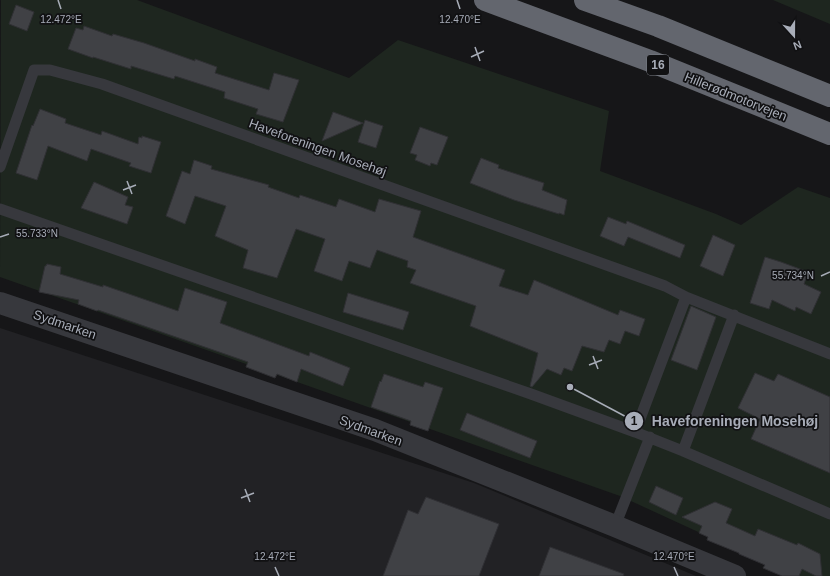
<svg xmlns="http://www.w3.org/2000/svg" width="830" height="576" viewBox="0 0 830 576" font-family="Arial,sans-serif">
<rect width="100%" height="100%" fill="#161618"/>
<path fill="#222225" d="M0 328 474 483 696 576H0Z"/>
<path fill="#1e261f" d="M1 0H137L349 78 398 40 609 111 600 171 716 214 741 225 798 187 830 198V576H794L620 496 0 277Z
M773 0H830V24Z"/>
<path fill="#404145" stroke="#303034" d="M16 5 34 12 27 31 9 24Z
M84 26 112 36 113 34 144 43 195 61V59L217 67 215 73 269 90 274 73 299 80 283 122 256 114 258 109 224 98 225 92 175 76 174 79 131 66V69L93 57V58L68 49 76 28 83 30Z
M40 109 66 119 65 123 101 135 102 131 138 144 139 137 142 138V136L161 142 151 173 129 166 131 163 91 149 87 161 48 146 37 180 16 173 32 125 33 126Z
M333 112 363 123 322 141Z
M365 120 383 126 376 148 358 142Z
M420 127 448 137 437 165 431 163 430 166 415 160 417 155 410 153Z
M481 158 499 165 498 168 544 183 542 190 567 200 564 215 559 213V214L514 200 470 183Z
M194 160 212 166 211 169 269 185 268 187 299 198 300 195 336 207 339 199 375 212 379 199 421 211 413 237 505 270 499 286 528 295 534 280 618 315 620 310 645 319 639 336 625 331 620 344 609 340 604 352 582 346 572 371 564 368 561 375 547 369 532 387 530 386 538 353 470 326 476 306 410 283 416 270 407 267 408 261 377 250 370 268 349 261 342 281 314 271 325 239 296 229 277 278 243 268 248 250 215 236 226 206 195 196 185 224 166 216 182 171 190 174Z
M94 182 128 197 125 205 133 207 127 224 81 208Z
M608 217 626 224 627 221 685 245 680 258 628 237 624 246 600 236Z
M713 235 735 245 723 276 700 266Z
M765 257 781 262 808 272 804 284 821 292 811 314 796 307 795 311 772 300 769 309 750 303Z
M47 264 61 267 60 274 103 287V285L178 311 185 288 227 302 220 323 309 356 310 352 350 368 343 386 301 369 297 382 277 374 275 378 246 367 248 362 98 310 97 311 78 304 79 300 39 292 45 266H46Z
M348 293 409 312 403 330 343 312Z
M691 306 716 317 697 370 671 360Z
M755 373 774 381 778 374 830 397V473L751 439 760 419 738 408Z
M384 374 423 387 425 382 443 388 428 431 410 425 411 421 371 407 380 381 381 382Z
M467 413 537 441 530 458 460 430Z
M656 486 683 498 676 515 649 502Z
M426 497 499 524 479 576H383L408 510 418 514Z
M715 502 732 509 726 523 755 536 758 529 797 545 798 543 820 554 822 576H816L802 569 799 576H782L763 568 765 565 739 554V553L707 540 708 537 699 533 702 526 682 517Z
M550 547 624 574 623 576H539Z"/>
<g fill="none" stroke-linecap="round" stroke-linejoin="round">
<path stroke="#37383d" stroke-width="11" d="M0 167 34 70H50L102 84 665 286 686 297
M0 209 531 394 635 432
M734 315 683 451 635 432 686 297 830 354
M683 451 830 514
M615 526 650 437"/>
<path stroke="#37383d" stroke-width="22" d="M0 303 375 430 615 526 735 576"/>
<path stroke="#63666e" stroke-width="22" d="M485 0 650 61 830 134
M585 0 658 26 830 96"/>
</g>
<path fill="none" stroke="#a8adb8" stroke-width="1.5" d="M58 0 61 9M457 0 460 9M475 47 480 61M471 57 484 51M127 181 132 194M123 190 136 185M0 237 9 234M821 276 830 272M593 356 598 369M589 365 602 360M245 489 250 502M241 498 254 493M275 567 279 576M674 567 678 576"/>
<g text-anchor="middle" stroke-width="3.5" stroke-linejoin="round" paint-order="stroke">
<rect fill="#111113" stroke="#7b7e86" stroke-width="1" x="647" y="55" width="22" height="20" rx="3"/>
<g font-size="12" font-weight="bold" fill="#a8adb8">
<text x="658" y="69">16</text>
</g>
<g font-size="13" fill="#a8adb8" stroke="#111113">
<text transform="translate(736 96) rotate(22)" y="5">Hillerødmotorvejen</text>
<text transform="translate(318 147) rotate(20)" y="5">Haveforeningen Mosehøj</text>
<text transform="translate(65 324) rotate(19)" y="5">Sydmarken</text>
<text transform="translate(371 430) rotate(20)" y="5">Sydmarken</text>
</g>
</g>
<g font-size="10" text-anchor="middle" fill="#a8adb8" stroke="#111113" stroke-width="3.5" stroke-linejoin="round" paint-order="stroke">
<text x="61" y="23">12.472°E</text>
<text x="460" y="23">12.470°E</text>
<text x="37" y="237">55.733°N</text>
<text x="793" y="279">55.734°N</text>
<text x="275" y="560">12.472°E</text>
<text x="674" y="560">12.470°E</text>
</g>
<path fill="none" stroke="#a8adb8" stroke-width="1.5" d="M570 387L634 421"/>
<g fill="#a8adb8" stroke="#111113" stroke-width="1.5">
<circle cx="570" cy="387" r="4"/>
<circle cx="634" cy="421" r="10"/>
</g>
<g font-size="12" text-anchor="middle" font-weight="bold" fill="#111">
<text x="634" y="425">1</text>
</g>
<g font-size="14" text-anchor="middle" font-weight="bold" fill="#a8adb8" stroke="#111113" stroke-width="3.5" stroke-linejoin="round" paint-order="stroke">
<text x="735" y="426">Haveforeningen Mosehøj</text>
</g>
<g transform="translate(794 36) rotate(159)" stroke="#111113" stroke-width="3" paint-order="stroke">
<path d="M0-3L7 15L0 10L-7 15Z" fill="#a8adb8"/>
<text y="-6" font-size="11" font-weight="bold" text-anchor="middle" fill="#a8adb8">N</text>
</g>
</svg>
